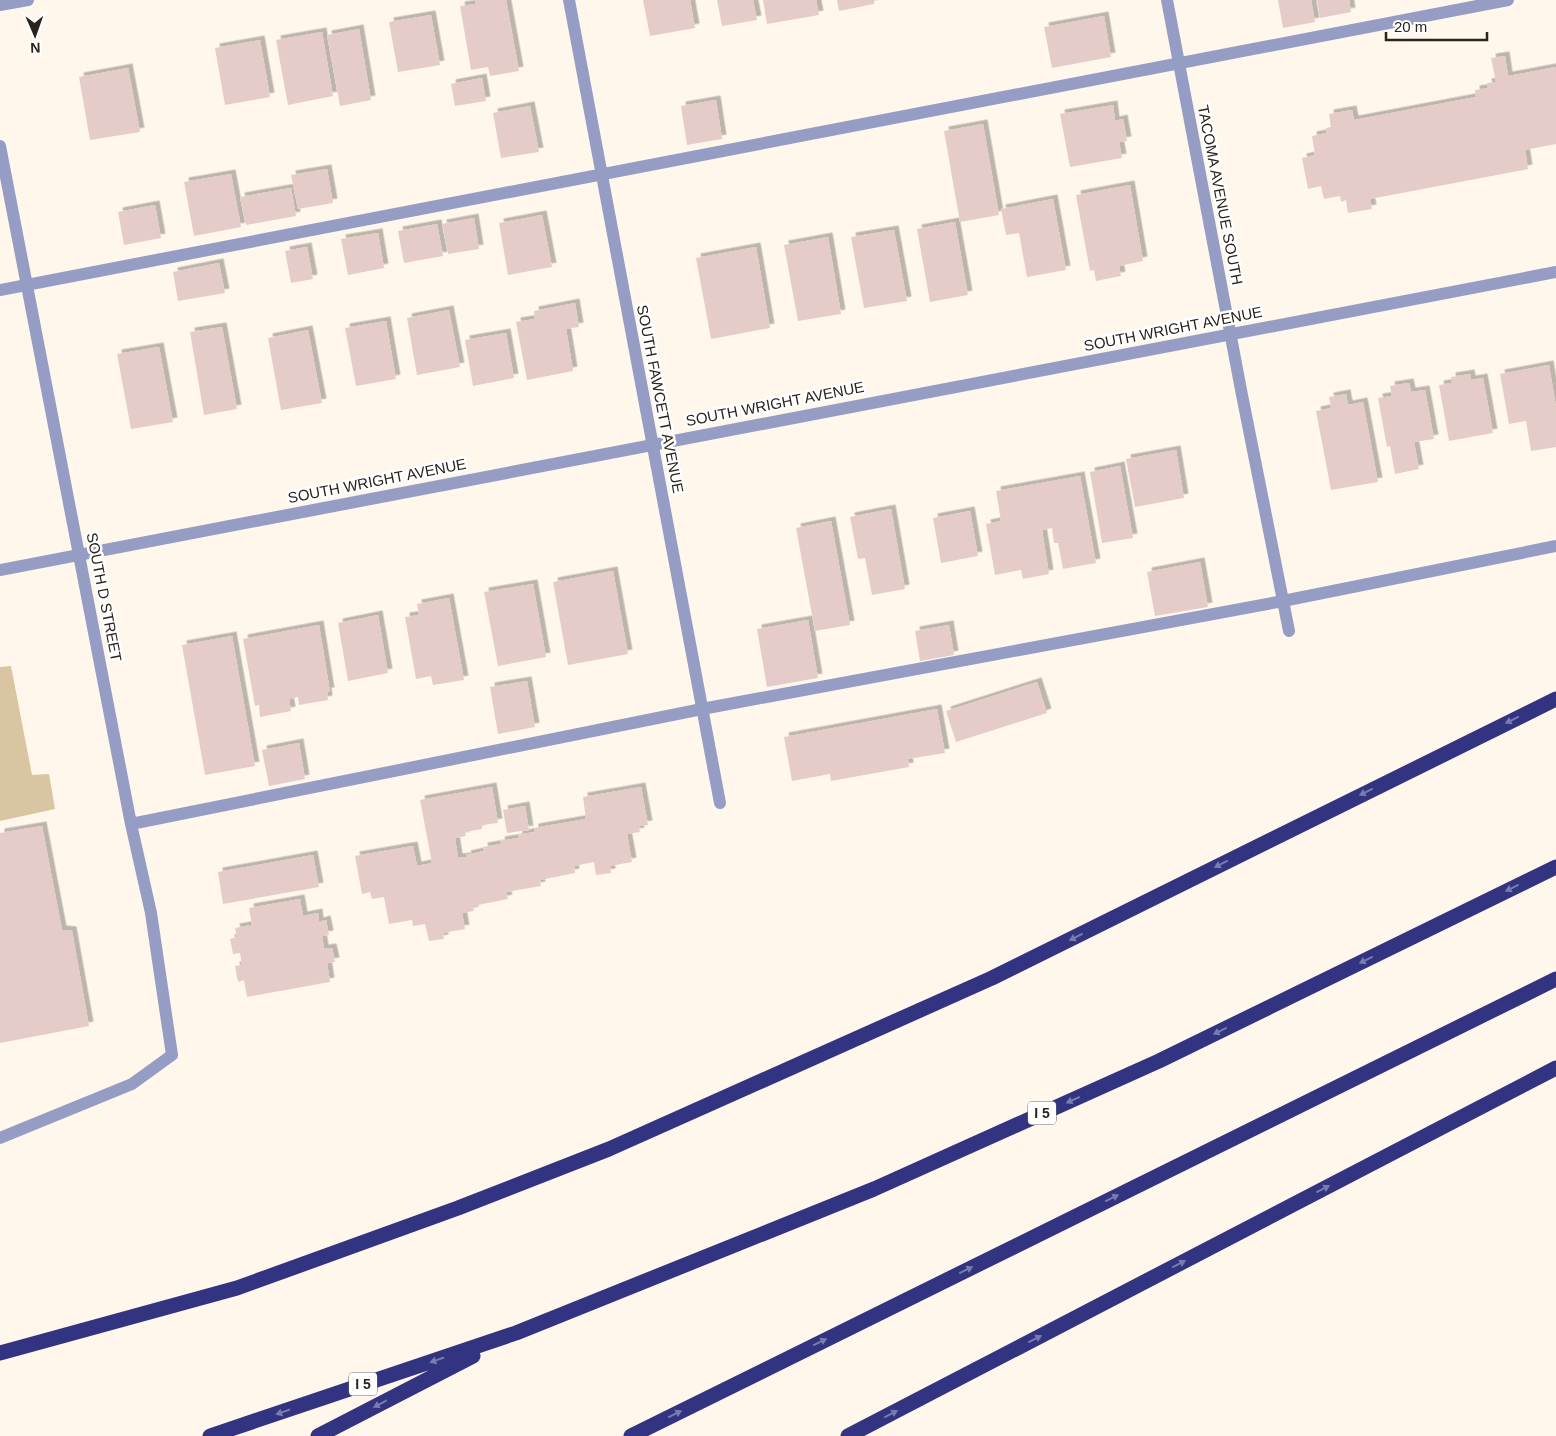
<svg xmlns="http://www.w3.org/2000/svg" width="1556" height="1436" viewBox="0 0 1556 1436" font-family="Helvetica,sans-serif">
<defs>
<filter id="shadow"><feDropShadow dx="4.5" dy="-4.5" stdDeviation="0" flood-color="#0004"/></filter>
</defs>
<rect width="100%" height="100%" fill="#fff7eb"/>
<path fill="#dac5a3" d="M11 666 32 775 49 774 55 809 0 821V667Z"/>
<path fill="#e6ccc8" filter="url(#shadow)" d="M475 0H506L519 71 490 76 488 67 471 70 460 6 476 4Z
M643 0H690L695 28 650 36Z
M717 0H753L757 20 722 26Z
M763 0H816L819 15 767 24Z
M837 0H874V4L839 11Z
M1278 0H1311L1315 22 1283 28Z
M1317 0H1349L1351 12 1320 18Z
M431 15 440 65 398 72 389 22Z
M1104 16 1111 57 1052 68 1044 27Z
M359 29 371 100 340 106 327 35Z
M322 32 333 96 288 105 276 40Z
M260 40 270 97 225 105 215 48Z
M1505 56 1508 76 1556 67V144L1525 150 1528 169 1370 199 1372 209 1348 213 1346 200 1341 202 1340 196 1324 199 1321 186 1308 189 1302 158 1315 155 1312 136 1327 133 1326 128 1331 127 1329 114 1352 110 1354 120 1476 97 1475 90 1488 88 1487 83 1496 82 1491 58Z
M128 68 140 132 90 140 79 77Z
M482 78 486 101 455 106 451 84Z
M716 100 722 139 687 145 681 106Z
M1113 105 1115 121 1123 119 1127 141 1119 142 1122 158 1070 167 1060 114Z
M530 106 539 152 501 158 493 113Z
M983 124 999 215 960 222 944 131Z
M327 169 333 203 298 209 291 175Z
M231 174 241 227 194 236 184 182Z
M1130 185 1143 261 1119 266 1121 276 1096 281 1094 270 1090 271 1076 195Z
M291 188 296 216 246 225 240 197Z
M1053 199 1066 270 1027 277 1019 233 1006 235 1001 209Z
M155 205 161 238 124 245 118 212Z
M542 215 552 267 508 275 499 223Z
M474 218 479 249 448 254 442 224Z
M955 222 968 295 930 302 917 229Z
M437 224 443 256 404 263 398 231Z
M894 230 907 301 864 308 851 237Z
M378 233 384 268 348 275 341 239Z
M828 237 841 314 798 321 784 245Z
M307 247 313 279 291 283 285 251Z
M756 247 770 328 711 339 696 258Z
M219 263 225 293 178 301 173 272Z
M575 303 579 327 566 329 573 371 527 380 516 322 535 319 534 311Z
M449 310 460 367 417 375 407 318Z
M386 321 396 379 356 386 345 328Z
M222 327 237 409 204 415 190 332Z
M308 330 322 403 281 410 268 338Z
M506 333 514 378 473 386 465 340Z
M159 347 173 422 131 429 117 354Z
M1549 365 1556 407V447L1531 451 1526 421 1509 424 1500 374Z
M1470 374 1471 380 1483 378 1493 433 1449 441 1439 385 1452 383 1451 377Z
M1409 383 1411 392 1425 390 1434 439 1414 442 1419 469 1395 474 1390 446 1387 447 1378 398 1392 396 1390 386Z
M1346 394 1348 405 1363 402 1378 482 1331 490 1316 411 1331 408 1329 397Z
M1176 450 1184 498 1135 507 1126 459Z
M1120 466 1133 538 1102 543 1090 472Z
M1080 476 1096 563 1063 569 1058 543H1054L1052 528 1042 530 1049 574 1023 579 1021 570 995 575 986 524 1001 521 996 491Z
M891 509 905 589 872 595 865 558 858 559 850 517Z
M970 511 978 556 941 563 933 518Z
M831 521 850 625 815 631 796 528Z
M1200 562 1208 607 1155 616 1147 572Z
M613 571 628 654 568 665 553 582Z
M533 584 546 657 498 666 484 592Z
M449 598 464 680 433 685 431 676 416 679 405 617 419 615 417 604Z
M378 615 388 673 348 681 338 623Z
M808 620 818 678 767 687 757 629Z
M319 625 330 692H327L328 700 299 705 298 697 289 699 291 711 260 717 259 705 255 706 243 639Z
M949 625 954 655 920 661 915 631Z
M232 636 255 766 205 775 182 645Z
M527 681 535 727 498 734 490 687Z
M1037 682 1047 713 956 742 946 711Z
M937 709 945 753 908 759 909 767 831 781 830 774 792 781 784 737Z
M299 743 305 779 269 786 262 750Z
M492 787 498 823 482 825V829L465 832 466 836 455 838 458 858 467 857 466 855 484 851 483 847 501 844 500 841 518 838V835L534 832V828L586 819 583 797 641 787 648 825 639 826 640 832 627 834 632 862 610 866 611 873 596 875 594 862 574 866 575 873 540 880 541 886 506 892 508 899 473 906 474 911 462 913 465 929 443 933 444 939 429 941 425 924 413 926 412 920 389 924 384 897 372 899 370 892 362 894 355 856 413 846 417 866 432 863 420 800Z
M525 806 529 830 507 833 503 810Z
M42 826 62 930 72 931 89 1026 0 1043V833Z
M313 855 319 887 223 904 218 872Z
M300 899 303 916 318 913 319 922 326 920 329 935 322 936 324 949 332 948 335 962 327 963 330 982 247 997 244 980 238 982 235 966 242 965 240 953 233 954 230 939 237 937 235 928 252 925 249 908Z"/>
<g fill="none" stroke-linecap="round" stroke-linejoin="round">
<path stroke="#969dc5" stroke-width="12" d="M569 0 720 803
M1167 0 1242 395 1289 631
M0 5 28 0
M0 146 131 824 151 913 172 1055 132 1084 0 1138
M0 290 1508 0
M0 570 1556 272
M131 824 702 709 1283 601 1556 546"/>
<path stroke="#323482" stroke-width="15" d="M0 1353 237 1288 458 1208 609 1149 992 978 1556 699
M210 1436 516 1333 874 1189 1159 1061 1556 867
M318 1436 473 1356
M631 1436 1556 979
M848 1436 1556 1068"/>
</g>
<defs><path id="oneway-solid" d="M-6-.8H1V-3.2L6.5 0L1 3.2V.8H-6Z" transform="scale(1.25)"/></defs>
<g fill="#7a7bae">
<use href="#oneway-solid" transform="translate(1512 720) rotate(154)"/>
<use href="#oneway-solid" transform="translate(1366 792) rotate(154)"/>
<use href="#oneway-solid" transform="translate(1221 864) rotate(153)"/>
<use href="#oneway-solid" transform="translate(1512 888) rotate(154)"/>
<use href="#oneway-solid" transform="translate(1076 937) rotate(153)"/>
<use href="#oneway-solid" transform="translate(1366 960) rotate(154)"/>
<use href="#oneway-solid" transform="translate(1220 1031) rotate(154)"/>
<use href="#oneway-solid" transform="translate(1073 1100) rotate(156)"/>
<use href="#oneway-solid" transform="translate(1323 1189) rotate(-27)"/>
<use href="#oneway-solid" transform="translate(1112 1198) rotate(-26)"/>
<use href="#oneway-solid" transform="translate(1179 1264) rotate(-27)"/>
<use href="#oneway-solid" transform="translate(966 1270) rotate(-26)"/>
<use href="#oneway-solid" transform="translate(1035 1339) rotate(-27)"/>
<use href="#oneway-solid" transform="translate(820 1342) rotate(-26)"/>
<use href="#oneway-solid" transform="translate(437 1360) rotate(161)"/>
<use href="#oneway-solid" transform="translate(380 1404) rotate(152)"/>
<use href="#oneway-solid" transform="translate(283 1412) rotate(161)"/>
<use href="#oneway-solid" transform="translate(675 1414) rotate(-26)"/>
<use href="#oneway-solid" transform="translate(891 1414) rotate(-27)"/>
</g>
<g text-anchor="middle" stroke-width="5" stroke-linejoin="round" paint-order="stroke">
<g fill="#fff" stroke="#696661" stroke-width="1">
<rect x="1028" y="1101.5" width="28" height="23" rx="4"/>
<rect x="349" y="1372.5" width="28" height="23" rx="4"/>
</g>
<g font-size="14" font-weight="bold" fill="#29241d">
<text x="1042" y="1118">I 5</text>
<text x="363" y="1389">I 5</text>
</g>
<g font-size="15" fill="#29241d" stroke="#fff">
<text transform="translate(1220 195) rotate(79)" y="5">TACOMA AVENUE SOUTH</text>
<text transform="translate(1173 329) rotate(-11)" y="5">SOUTH WRIGHT AVENUE</text>
<text transform="translate(660 399) rotate(79)" y="5">SOUTH FAWCETT AVENUE</text>
<text transform="translate(775 404) rotate(-11)" y="5">SOUTH WRIGHT AVENUE</text>
<text transform="translate(377 481) rotate(-11)" y="5">SOUTH WRIGHT AVENUE</text>
<text transform="translate(104 597) rotate(79)" y="5">SOUTH D STREET</text>
</g>
</g>
<g transform="translate(35 35) rotate(178)" stroke="#ffffff" stroke-width="4" paint-order="stroke">
<path d="M0-4L9 19L0 12L-9 19Z" fill="#29241d"/>
<text y="-8" font-size="14" font-weight="bold" text-anchor="middle" fill="#29241d">N</text>
</g>
<path d="M1386 32v8h101v-8" fill="none" stroke="#29241d" stroke-width="2.5"/>
<text x="1394" y="32" font-size="15" fill="#29241d" stroke="#ffffff" stroke-width="4" paint-order="stroke">20 m</text>
</svg>
